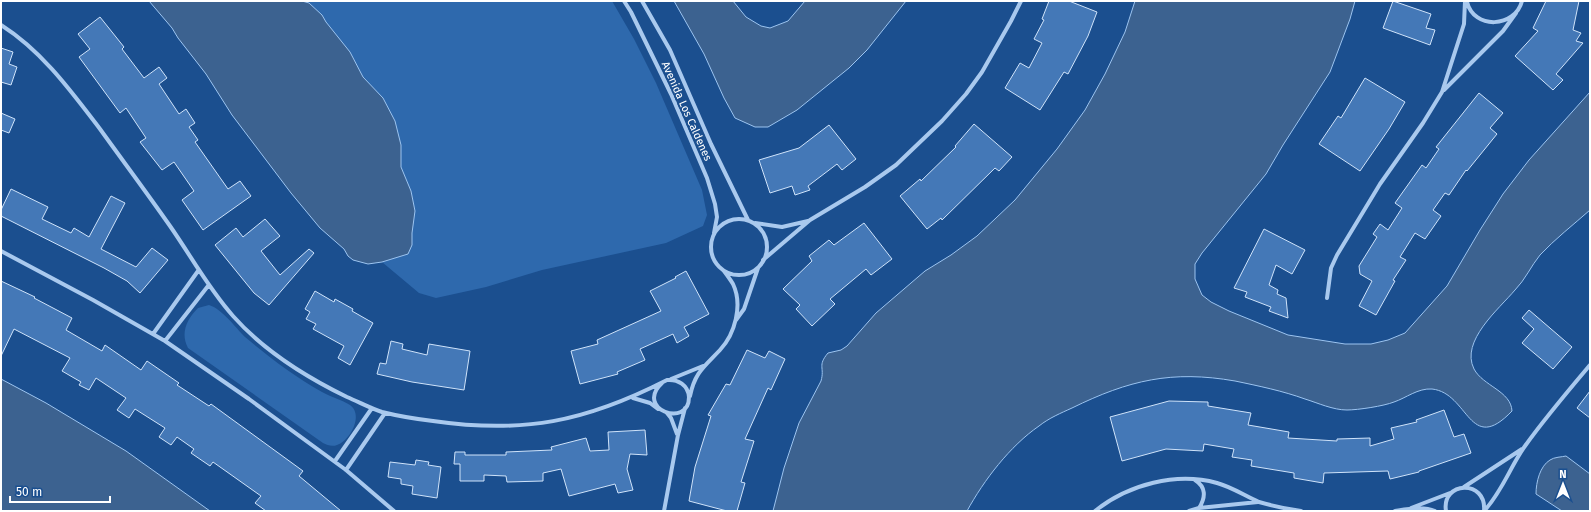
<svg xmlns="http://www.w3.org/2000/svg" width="1591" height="512" viewBox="0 0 1591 512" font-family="'Fira Sans',sans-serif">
<rect width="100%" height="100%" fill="#1b4f8f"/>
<path fill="#2e69ad" d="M149 1H612L634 39 656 83 702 190 707 215 703 226 666 243 542 270 486 287 436 298 419 293 382 262 368 264 353 260 348 256 344 249 320 228 291 193 232 115 206 74 178 38 172 28Z
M209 305C222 309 235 327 245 337 270 358 294 376 322 392 331 397 342 400 350 405 364 415 350 441 337 445 332 447 327 445 323 443L188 348C180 333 187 319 198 308Z"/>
<path fill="#3c6290" stroke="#9cc4f0" d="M149 1H302L309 3 322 15 326 22 350 52 363 77 383 98 395 121 401 145V167L411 191 415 211 412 233V245L408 254 382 262 368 264 353 260 348 256 344 249 320 228 291 193 232 115 206 74 178 38 172 28Z
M674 1H733L746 17 761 26 770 28 788 21 805 1H906L867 50 849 68 797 110 768 127H755L735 118 724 98 704 54Z
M1135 1H1355L1350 19 1330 72 1283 145 1266 174 1202 253 1195 264V279L1202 295 1211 302 1229 311 1288 335 1345 344H1371L1388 340 1405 333 1447 286 1480 230 1503 194 1529 160 1590 92V210C1573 225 1555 239 1540 255 1531 266 1525 280 1515 290 1499 309 1460 341 1474 369 1483 386 1511 391 1512 411 1469 456 1469 393 1432 389 1418 388 1406 398 1394 402 1384 406 1358 410 1347 410 1333 410 1318 403 1305 399 1283 391 1259 386 1235 381 1172 370 1129 380 1072 408 1061 413 1049 418 1039 426 1010 446 984 480 967 511H773L784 468 799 423 821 381C825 367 817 366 828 353L841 350 847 346 876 313 925 271 951 255 977 236 1015 200 1057 149 1085 110 1105 74 1125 32Z
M1 379 46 403 126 451 210 511H1Z
M1566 456 1590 474V511H1562L1536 494C1536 482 1540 466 1550 460 1554 457 1562 457 1566 456Z"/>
<path fill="#4478b7" stroke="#cfe3fa" d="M1049 1H1069L1097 12 1088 36 1068 74 1064 72 1040 110 1005 88 1020 63 1029 68 1042 43 1034 39 1044 20 1042 19Z
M1393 1 1431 14 1426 28 1435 30 1430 45 1383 28Z
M1546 1H1579L1573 30 1581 33 1576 41 1583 43 1556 74 1563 80 1553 90 1515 56 1538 31 1533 28Z
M100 17 124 47 122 49 144 78 159 67 167 78 159 84 179 114 186 109 195 123 189 127 198 140 195 142 228 189 240 181 251 196 203 230 182 200 194 191 174 162 162 170 140 142 146 138 126 108 120 113 79 57 90 49 78 34Z
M1 48 13 52 9 64 17 67 11 85 1 82Z
M1365 78 1405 102 1389 129 1360 171 1319 144 1338 116 1341 118Z
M1479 93 1503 113 1490 128 1497 134 1467 171 1466 170 1449 195 1445 193 1433 210 1441 216 1425 239 1415 233 1400 257 1406 260 1393 280 1395 281 1376 315 1359 306 1372 281 1360 274 1359 266 1377 237 1373 234 1380 224 1388 230 1402 208 1395 203 1422 165 1426 168 1439 149 1436 147Z
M1 113 15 119 9 133 1 130Z
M974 124 1012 157 999 171 995 168 942 220 941 218 927 229 900 196 920 179 921 181 956 147 955 146Z
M829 125 856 159 842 170 837 164 808 186 810 190 795 195 792 186 770 193 759 160 799 148Z
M11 189 48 207 42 219 71 233 74 228 89 237 111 196 125 203 101 249 136 267 152 248 168 260 140 293 127 281 104 268 1 216V210Z
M265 219 280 236 261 251 280 275 309 249 314 253 269 305 254 293 215 245 236 228 243 237Z
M864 223 892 259 871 275 866 269 830 299 835 304 812 326 796 309 800 305 783 289 812 261 809 256 829 240 834 245Z
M1264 229 1305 250 1292 274 1276 265 1269 285 1278 290 1277 294 1286 298 1288 318 1269 311 1271 307 1245 297 1247 292 1234 288Z
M686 271 709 314 684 327 689 336 677 343 673 334 640 349 645 360 617 372 618 374 580 384 571 351 598 344 597 340 661 311 650 291 676 278 675 277Z
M1 281 35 297 34 298 72 318 66 330 102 351 105 345 141 370 147 361 179 383 177 385 209 406 211 404 303 471 299 476 341 511H266L255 503 261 496 213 462 210 466 191 453 194 449 177 437 171 445 159 437 165 428 135 409 129 418 117 410 126 398 96 378 89 390 79 385 81 382 62 371 70 358 14 329 1 356Z
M315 291 334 302 335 299 353 309 352 311 373 323 350 365 338 358 344 346 313 329 316 324 306 319 310 312 305 309Z
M1529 310 1572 347 1553 369 1522 343 1534 329 1522 318Z
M391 341 403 344 402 349 427 355 429 344 470 351 464 390 412 382 377 374 380 363 386 364Z
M747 350 765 358 769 351 785 359 771 390 768 388 745 439 754 441 741 482 745 483 737 511H727L689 501 695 467 711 416 708 415 726 384 730 385Z
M1590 391V418L1577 408Z
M1169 401 1208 402V406L1251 413 1248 425 1289 432 1288 438 1337 441V439L1370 438V446L1394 439 1391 428 1417 422 1416 420 1444 410 1454 437 1464 434 1471 453 1419 471V472L1390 479 1388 471 1324 473 1323 483 1294 478V473L1251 466 1252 460 1232 457 1234 449 1204 444 1203 451 1166 449 1122 461 1110 417Z
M645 430 647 455 630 454 627 469 633 490 618 493 615 484 569 496 561 469 543 473V481L507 482 506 476 484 475V481H460V464H454L455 452H465V455H506V452L552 450 551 447 586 438 590 451 609 450 608 432Z
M416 460 429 462 428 465 441 467 437 498 412 494 413 486 401 484V479L388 477 390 462 415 465Z"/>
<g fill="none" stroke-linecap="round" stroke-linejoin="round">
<path stroke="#a9c9ee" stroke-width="4" d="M624 1 631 12 671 94 707 178 715 204 717 217 714 233
M642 1 670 50 711 144 748 220
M1467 2C1474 30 1515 28 1522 1
M1 25C42 51 71 91 100 129 123 161 147 193 170 226 191 256 208 288 233 316 264 351 306 377 347 397 359 402 370 408 382 412 398 416 416 419 433 421 523 434 585 422 667 380 678 379 688 385 689 397 689 429 634 409 662 383
M1444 90 1503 31 1516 13
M711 247a28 28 0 1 1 56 0a28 28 0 1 1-56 0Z
M755 223 782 227 808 221
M1 251 93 300 165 341 249 399 346 470 394 511
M763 260 810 220 865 187 896 165 942 121 966 94 982 72 1011 21 1021 1
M1327 298 1331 268 1337 255 1380 184 1423 123 1442 92 1464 24 1465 1
M736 320 744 309 758 268
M153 334 198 271
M165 341 208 286
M671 379 703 366
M690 396C695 372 704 367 720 350 735 334 743 305 733 284 730 279 727 275 724 271
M633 398 650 403 658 409
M667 413 671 418 677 434
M335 461 372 408
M346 470 385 413
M1195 480C1206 487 1206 497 1199 508
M1464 487 1522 449
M1411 508 1450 493
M664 511 678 435 685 408
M1095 511C1129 484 1176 472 1217 483 1232 487 1245 496 1259 502 1273 506 1287 509 1301 511
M1189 511 1199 508 1258 502
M1395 511C1408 509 1423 506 1435 511
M1446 511C1441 481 1487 479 1484 511
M1484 511C1502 492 1510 467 1525 446 1545 418 1568 391 1590 365"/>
</g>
<g text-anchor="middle" stroke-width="4" stroke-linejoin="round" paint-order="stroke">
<g font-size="11" fill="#fff" stroke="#1b4f8f">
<text transform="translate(687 111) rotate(66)" y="4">Avenida Los Caldenes</text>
</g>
</g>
<rect width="1591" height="512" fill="none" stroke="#ffffff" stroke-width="4"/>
<g transform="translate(1563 484)" stroke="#1b4f8f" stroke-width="3" paint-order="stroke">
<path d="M0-3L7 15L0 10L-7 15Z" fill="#ffffff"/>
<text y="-6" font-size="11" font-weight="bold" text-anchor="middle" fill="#ffffff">N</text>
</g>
<path d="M10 496v6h100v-6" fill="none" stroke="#ffffff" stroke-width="2"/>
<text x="16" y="496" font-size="12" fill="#ffffff" stroke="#1b4f8f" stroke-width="3" paint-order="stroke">50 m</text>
</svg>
